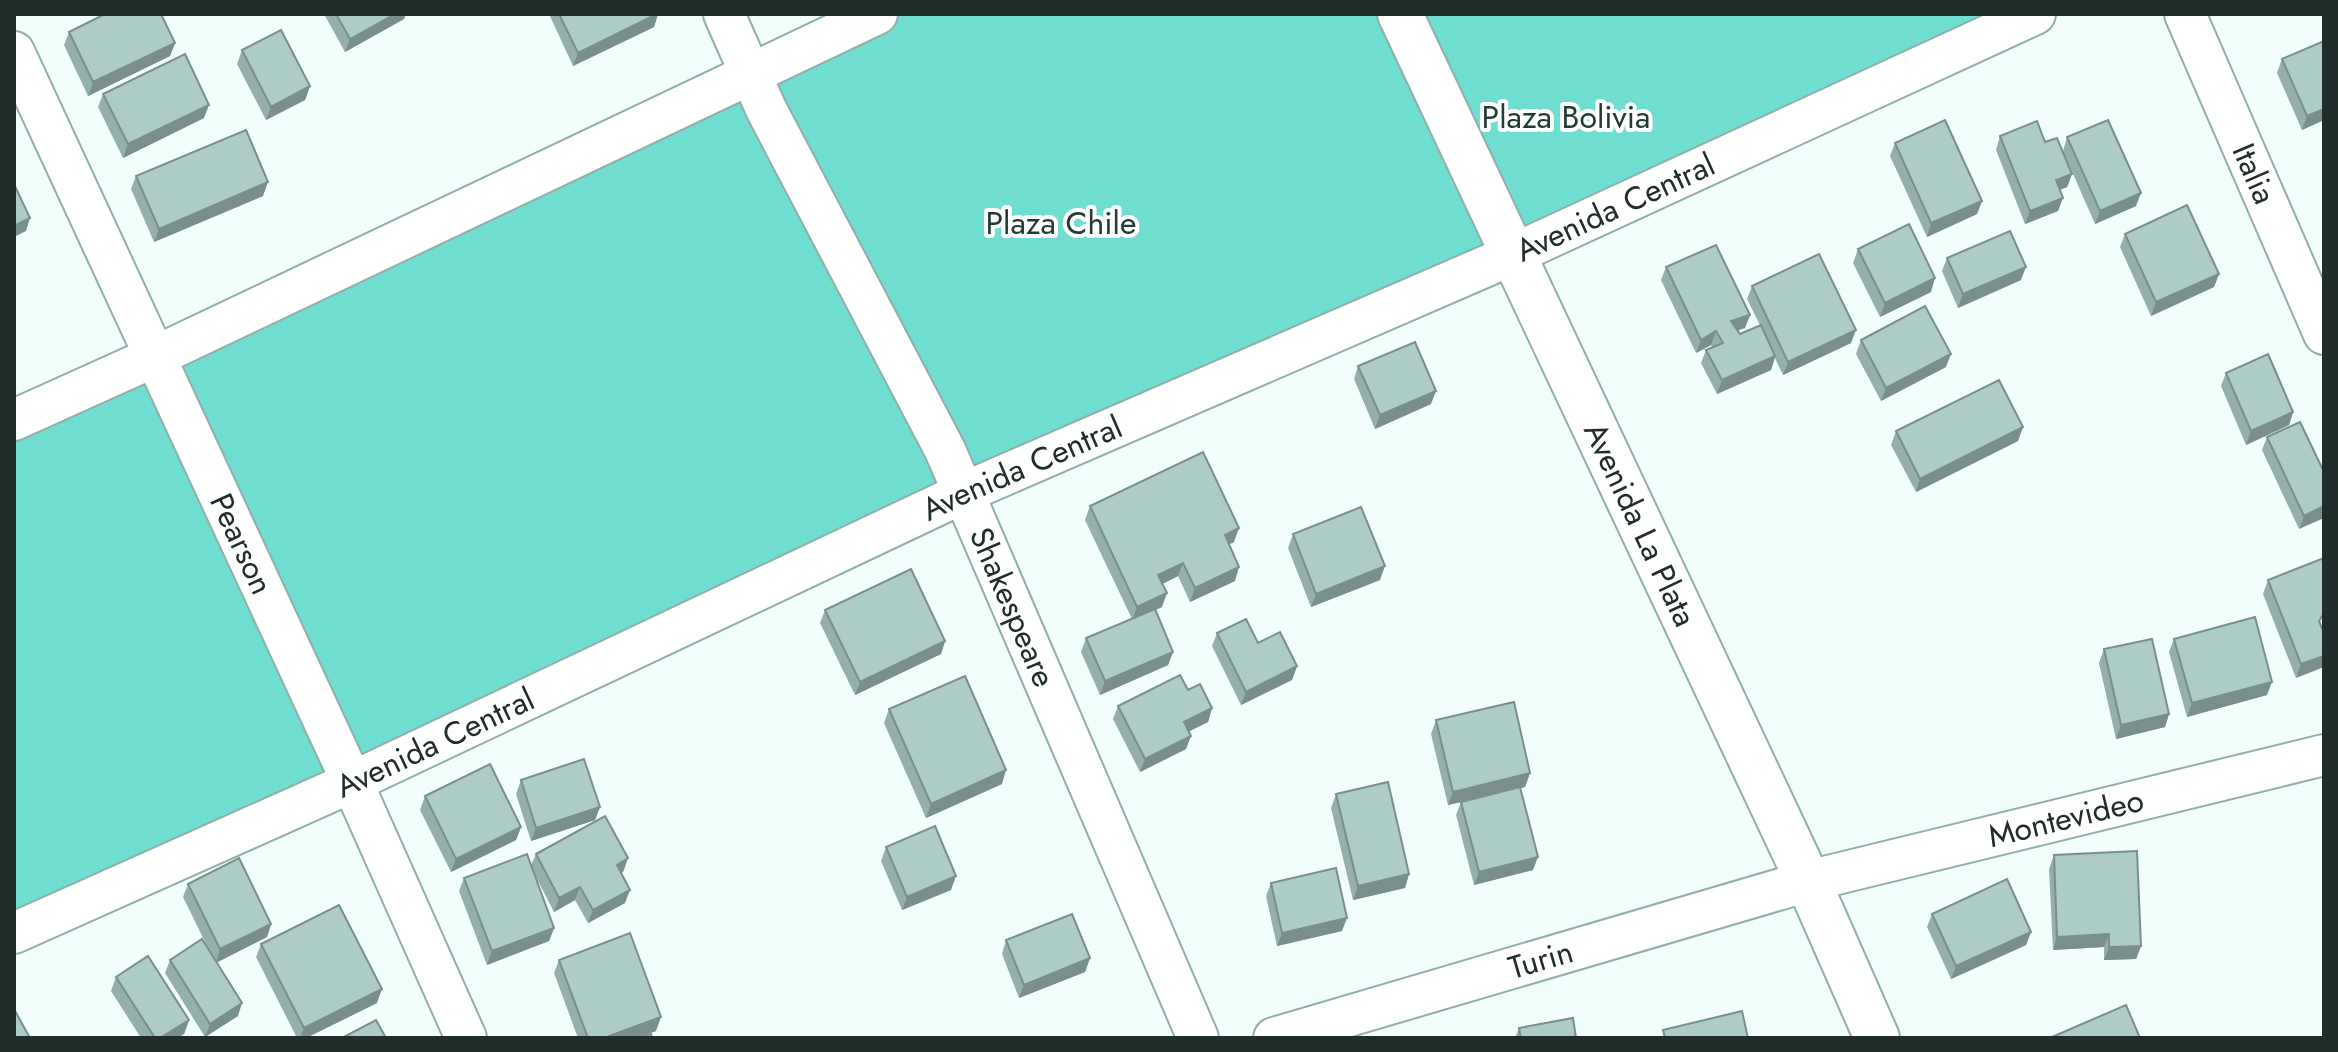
<svg xmlns="http://www.w3.org/2000/svg" width="2338" height="1052" viewBox="0 0 2338 1052" font-family="Jost,sans-serif">
<rect width="100%" height="100%" fill="#f2fefc"/>
<path fill="#6fddd0" d="M877 14H2046L14 931V419Z"/>
<g fill="none" stroke-linecap="round" stroke-linejoin="round">
<defs>
<g id="street">
<path id="s1" d="M724 14 766 109 945 450 1198 1038"/>
<path id="s2" d="M2185 14 2324 334"/>
<path id="s3" d="M14 52 352 782 466 1038"/>
<path d="M14 420 156 356 877 14"/>
<path id="s4" d="M14 933 352 782 963 493 1514 254 2035 14"/>
<path id="s5" d="M1274 1038 1808 881 2324 755"/>
</g>
<g id="secondary">
<path id="s6" d="M1400 14 1808 881 1877 1038"/>
</g>
</defs>
<use href="#street" stroke="#90aeaa" stroke-width="44"/>
<use href="#secondary" stroke="#90aeaa" stroke-width="48"/>
<use href="#street" stroke="#fff" stroke-width="40"/>
<use href="#secondary" stroke="#fff" stroke-width="44"/>
</g>
<path fill="#95afab" d="M324 14H406L404 19 345 52Z
M549 14H658L654 27 573 66Z
M69 32 175 43 170 56 88 96 64 45Z
M2324 41V120L2302 130 2277 73 2282 59Z
M242 50 310 86 305 100 266 120 237 64Z
M103 94 204 118 123 158 98 107Z
M2000 136 2045 142 2072 174 2067 187 2060 190 2058 211 2025 224 1996 150Z
M2067 137 2136 206 2095 224 2063 151Z
M1895 143 1982 201 1977 214 1927 237 1890 156Z
M136 176 263 196 154 242 131 189Z
M2125 234 2219 274 2214 287 2151 316 2120 247Z
M1858 249 1931 292 1880 317 1853 263Z
M1947 258 2021 280 1958 308 1942 271Z
M1666 267 1750 315 1745 328 1738 330 1740 334 1760 325 1747 299 1752 286 1851 343 1783 375 1775 358 1771 370 1717 394 1701 363 1706 350 1712 347 1711 345 1696 353 1661 280Z
M1861 340 1946 367 1881 401 1856 354Z
M1358 366 1431 404 1375 429 1354 379Z
M2226 373 2293 412 2289 425 2246 445 2221 386Z
M1896 431 2018 441 1916 492 1891 445Z
M2267 437 2324 472 2299 529 2262 450Z
M1090 506 1234 542 1229 544 1235 581 1190 602 1178 576 1162 584V607L1155 610 1173 652 1168 665 1100 695 1081 652 1086 638 1132 619 1085 520Z
M1293 534 1380 580 1311 607 1288 548Z
M2268 580 2321 624 2296 678 2263 594Z
M825 610 945 641 941 654 855 695 820 623Z
M1217 633 1258 643 1297 666 1292 680 1241 705 1212 646Z
M2174 639 2267 695 2187 717 2169 652Z
M2104 649 2169 714 2165 727 2116 739 2099 663Z
M1188 690 1212 708 1208 722 1189 731 1186 749 1140 772 1113 719 1118 706Z
M889 709 1002 784 926 818 884 723Z
M1436 720 1530 773 1525 787 1520 788 1533 870 1474 885 1456 815 1461 802 1448 805 1431 734Z
M521 780 600 807 595 820 531 841 516 794Z
M1336 794 1409 874 1405 888 1353 900 1331 808Z
M425 796 521 827 516 840 451 872 420 810Z
M886 847 951 890 902 910 881 861Z
M536 854 628 858 623 872 621 873 625 903 588 923 575 900 554 912 535 875 554 928 549 941 487 965 459 891 464 878 531 865Z
M2054 855 2141 946 2136 959 2104 960V947L2053 950 2049 869Z
M1271 883 1342 931 1277 946 1266 896Z
M188 884 271 924 267 937 217 962 238 1016 205 1037 165 973 170 960 211 954 183 897Z
M1932 914 2031 932 2026 945 1951 979 1927 927Z
M1006 940 1090 958 1085 972 1019 998 1002 954Z
M261 944 377 1003 306 1038H297L256 957Z
M559 960 656 1031 636 1038H578L554 973Z
M116 977 189 1020 184 1034 177 1038H141L111 991Z
M1519 1028 1576 1038H1515Z"/>
<path fill="#798f8b" d="M395 14H406L404 19 345 52 350 39Z
M658 14 654 27 573 66 578 53Z
M175 43 170 56 88 96 93 82Z
M310 86 305 100 266 120 271 107Z
M209 105 204 118 123 158 128 144Z
M2324 109V120L2302 130 2307 116Z
M2072 174 2067 187 2051 193 2056 180Z
M268 182 263 196 154 242 159 229Z
M2141 193 2136 206 2095 224 2100 211Z
M2063 198 2058 211 2025 224 2030 211Z
M1982 201 1977 214 1927 237 1931 223Z
M30 218 26 231 14 237V226Z
M2026 267 2021 280 1958 308 1963 294Z
M2219 274 2214 287 2151 316 2156 302Z
M1935 278 1931 292 1880 317 1885 303Z
M1750 315 1745 328 1726 334 1731 321Z
M1856 330 1851 343 1783 375 1788 362Z
M1716 331 1711 345 1696 353 1701 340Z
M1951 354 1946 367 1881 401 1886 388Z
M1775 356 1771 370 1717 394 1722 380Z
M1436 391 1431 404 1375 429 1380 415Z
M2293 412 2289 425 2246 445 2251 431Z
M2023 427 2018 441 1916 492 1920 479Z
M2324 506V518L2299 529 2304 516Z
M1239 528 1234 542 1220 549 1225 535Z
M1183 563 1178 576 1153 589 1158 575Z
M1385 566 1380 580 1311 607 1316 594Z
M1239 567 1235 581 1190 602 1195 588Z
M1167 593 1162 607 1132 621 1137 607Z
M945 641 941 654 855 695 860 682Z
M1173 652 1168 665 1100 695 1105 681Z
M2324 656V667L2296 678 2301 664Z
M1297 666 1292 680 1241 705 1246 692Z
M2272 682 2267 695 2187 717 2192 703Z
M1212 708 1208 722 1180 736 1184 722Z
M2169 714 2165 727 2116 739 2121 725Z
M1191 736 1186 749 1140 772 1145 759Z
M1006 770 1002 784 926 818 931 804Z
M1530 773 1525 787 1448 805 1453 792Z
M600 807 595 820 531 841 536 828Z
M521 827 516 840 451 872 456 859Z
M1538 857 1533 870 1474 885 1479 872Z
M628 858 623 872 612 878 617 865Z
M1409 874 1405 888 1353 900 1358 886Z
M956 876 951 890 902 910 907 897Z
M580 887 575 900 554 912 559 898Z
M630 890 625 903 588 923 593 910Z
M1347 918 1342 931 1277 946 1282 933Z
M271 924 267 937 216 963 220 949Z
M554 928 549 941 487 965 492 951Z
M2031 932 2026 945 1951 979 1956 966Z
M2109 934 2104 947 2053 950 2057 937Z
M2141 946 2136 959 2104 960 2109 947Z
M1090 958 1085 972 1019 998 1024 985Z
M382 989 377 1003 306 1038H300L304 1028Z
M242 1003 238 1016 205 1037 210 1024Z
M661 1017 656 1031 636 1038H604Z
M189 1020 184 1034 177 1038H160Z"/>
<path fill="#adccc7" stroke="#798f8b" stroke-width="2" d="M105 14H161L175 43 93 82 69 32Z
M336 14H395L350 39Z
M559 14H657L578 53Z
M281 30 310 86 271 107 242 50Z
M2324 41V109L2307 116 2282 59Z
M185 54 209 105 128 144 103 94Z
M1945 120 1982 201 1931 223 1895 143Z
M2108 120 2141 193 2100 211 2067 137Z
M2037 121 2045 142 2057 138 2072 174 2056 180 2063 198 2030 211 2000 136Z
M246 130 268 182 159 229 136 176Z
M14 184 30 218 14 226Z
M2187 205 2219 274 2156 302 2125 234Z
M1909 224 1935 278 1885 303 1858 249Z
M2010 231 2026 267 1963 294 1947 258Z
M1716 245 1750 315 1731 321 1740 334 1761 325 1775 356 1722 380 1706 350 1723 343 1716 331 1701 340 1666 267Z
M1819 254 1856 330 1788 362 1752 286Z
M1925 306 1951 354 1886 388 1861 340Z
M1415 342 1436 391 1380 415 1358 366Z
M2268 354 2293 412 2251 431 2226 373Z
M1999 380 2023 427 1920 479 1896 431Z
M2300 422 2324 472V506L2304 516 2267 437Z
M1203 452 1239 528 1225 535 1239 567 1195 588 1183 563 1158 575 1167 593 1137 607 1090 506Z
M1361 507 1385 566 1316 594 1293 534Z
M2324 558V613L2319 621 2324 633V656L2301 664 2268 580Z
M911 569 945 641 860 682 825 610Z
M1155 609 1173 652 1105 681 1086 638Z
M2255 617 2272 682 2192 703 2174 639Z
M1246 619 1258 643 1280 632 1297 666 1246 692 1217 633Z
M2152 639 2169 714 2121 725 2104 649Z
M1180 675 1188 690 1200 684 1212 708 1184 722 1191 736 1145 759 1118 706Z
M965 676 1006 770 931 804 889 709Z
M1514 702 1530 773 1453 792 1436 720Z
M584 759 600 807 536 828 521 780Z
M490 764 521 827 456 859 425 796Z
M1388 782 1409 874 1358 886 1336 794Z
M1520 787 1538 857 1479 872 1461 802Z
M605 816 628 858 617 865 630 890 593 910 580 887 559 898 536 854Z
M935 826 956 876 907 897 886 847Z
M2137 851 2141 946 2109 947V934L2057 937 2054 855Z
M527 854 554 928 492 951 464 878Z
M239 858 271 924 220 949 188 884Z
M1336 868 1347 918 1282 933 1271 883Z
M2007 879 2031 932 1956 966 1932 914Z
M339 905 382 989 304 1028 261 944Z
M1072 914 1090 958 1024 985 1006 940Z
M630 933 661 1017 604 1038H588L559 960Z
M202 939 242 1003 210 1024 170 960Z
M148 956 189 1020 160 1038H155L116 977Z
M2126 1005 2140 1038 2052 1037Z
M14 1009 30 1038H14Z
M1742 1011 1748 1038H1665L1663 1030Z
M1573 1018 1576 1038H1521L1519 1028Z
M376 1020 386 1038H342Z
M651 1034 652 1038H638Z"/>
<g text-anchor="middle" stroke-width="8" stroke-linejoin="round" paint-order="stroke">
<g font-size="32" fill="#223b37" stroke="#fff">
<text x="1566" y="128">Plaza Bolivia</text>
<text x="1061" y="234">Plaza Chile</text>
</g>
<g font-size="32" fill="#212d2b" stroke="#fff">
<text dy="11" stroke="none"><textPath href="#s2" startOffset="174">Italia</textPath></text>
<text dy="11" stroke="none"><textPath href="#s4" startOffset="1758">Avenida Central</textPath></text>
<text dy="11" stroke="none"><textPath href="#s4" startOffset="1110">Avenida Central</textPath></text>
<text dy="11" stroke="none"><textPath href="#s6" startOffset="564">Avenida La Plata</textPath></text>
<text dy="11" stroke="none"><textPath href="#s3" startOffset="542">Pearson</textPath></text>
<text dy="11" stroke="none"><textPath href="#s1" startOffset="660">Shakespeare</textPath></text>
<text dy="11" stroke="none"><textPath href="#s4" startOffset="462">Avenida Central</textPath></text>
<text dy="11" stroke="none"><textPath href="#s5" startOffset="822">Montevideo</textPath></text>
<text dy="11" stroke="none"><textPath href="#s5" startOffset="278">Turin</textPath></text>
</g>
</g>
<rect width="2338" height="1052" fill="none" stroke="#212d2b" stroke-width="32"/>
</svg>
